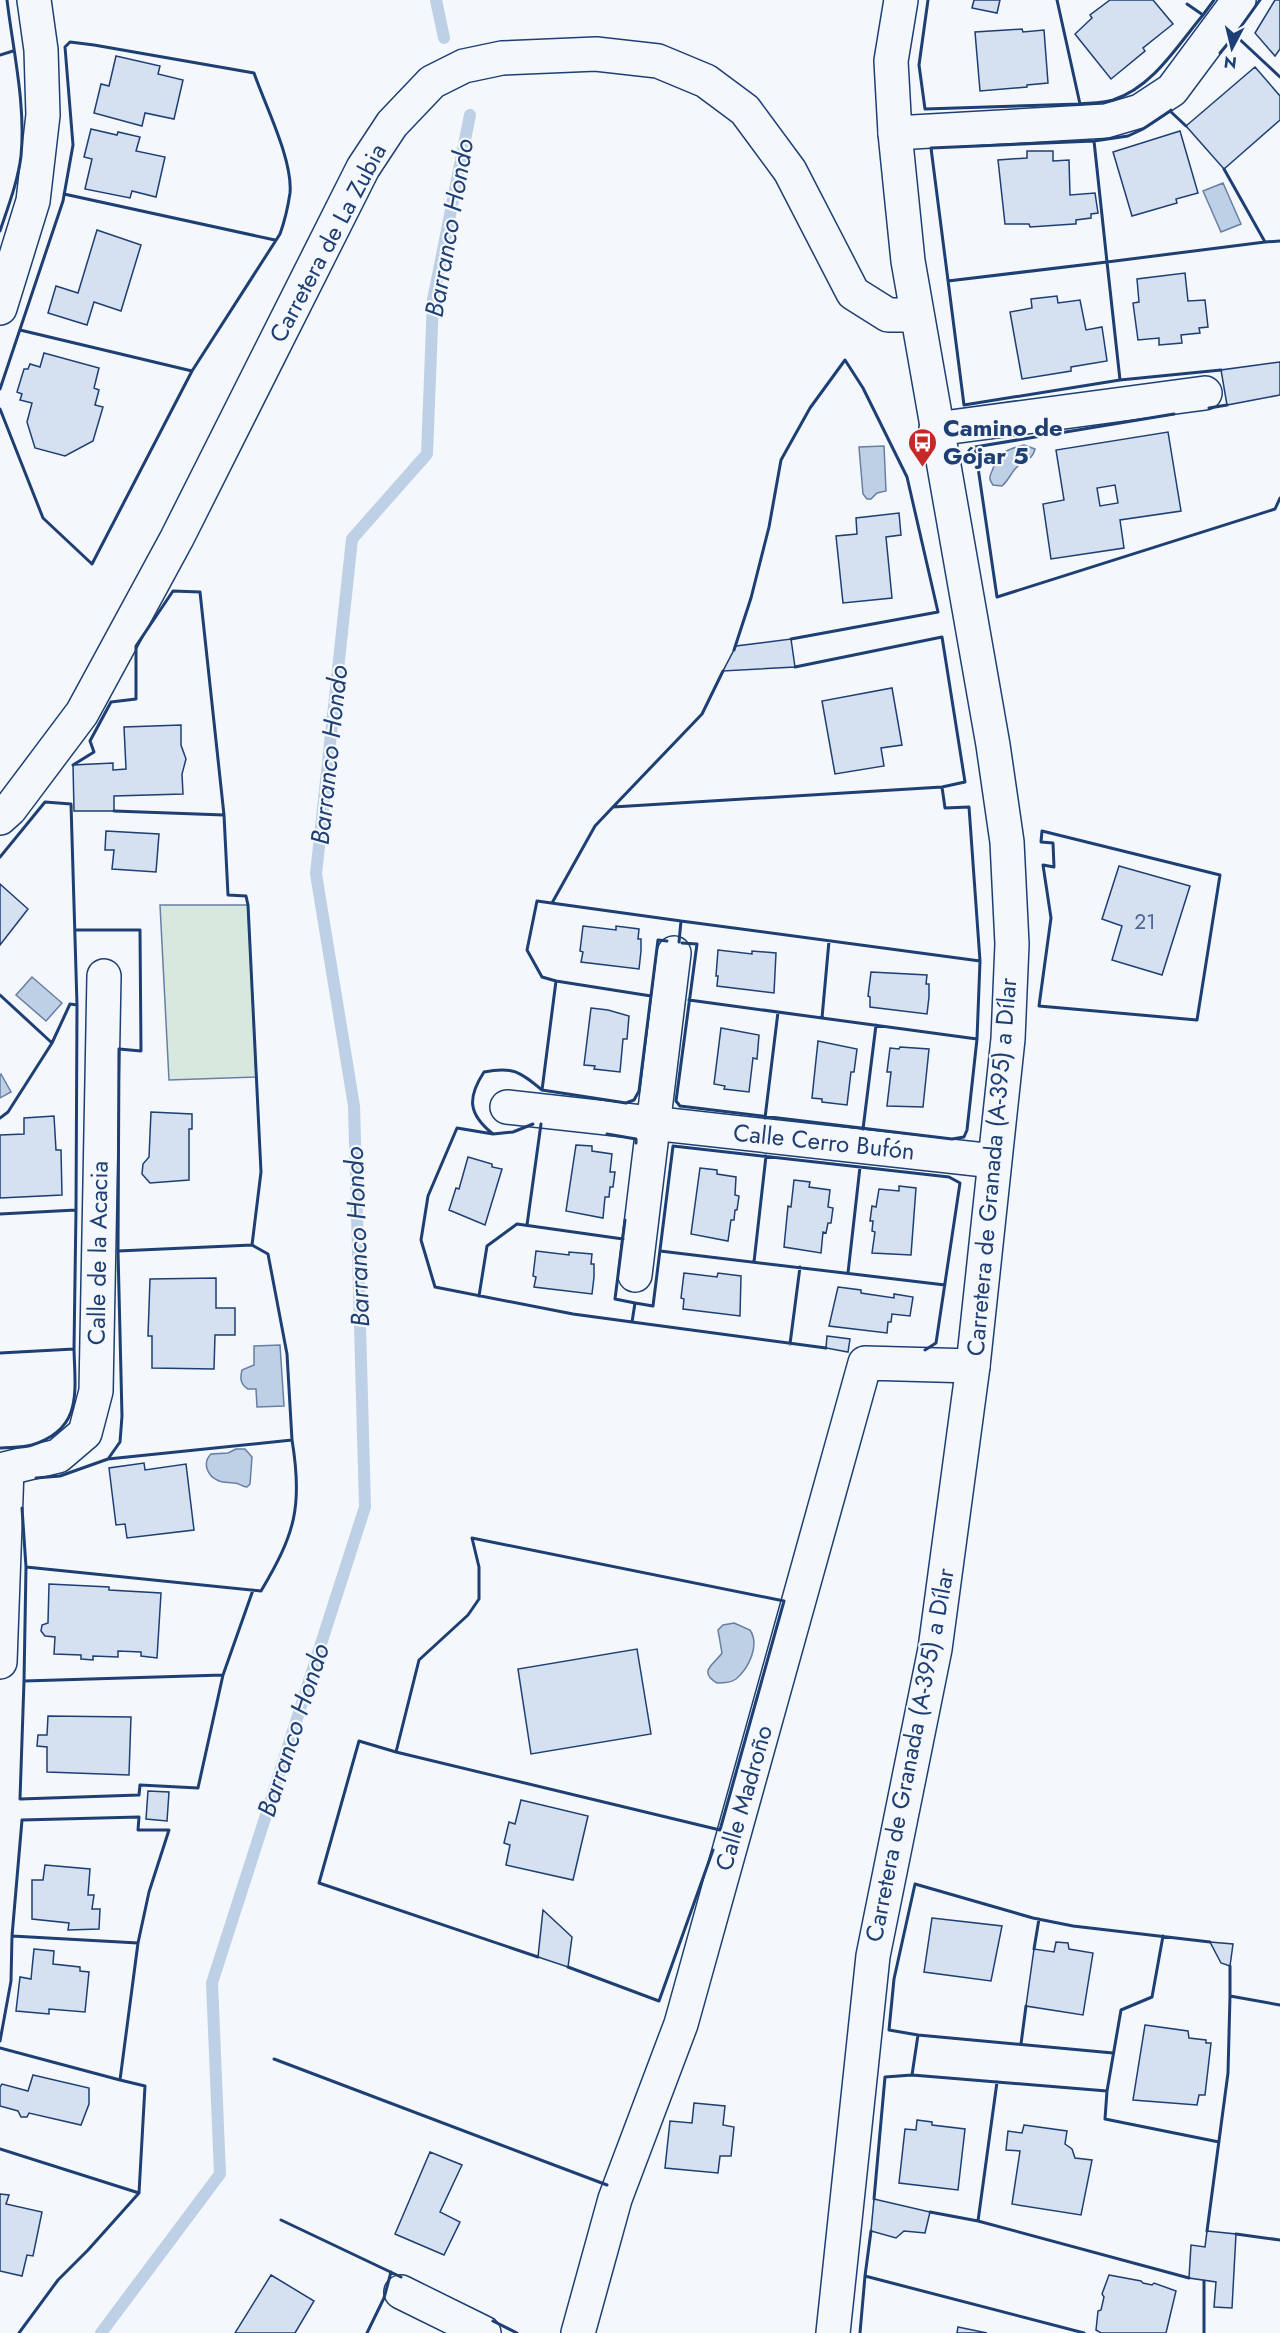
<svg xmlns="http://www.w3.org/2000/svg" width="1280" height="2333" viewBox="0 0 1280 2333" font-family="Jost,sans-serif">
<rect width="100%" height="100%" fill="#f4f7fb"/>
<path fill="#d7e8df" stroke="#687fa3" stroke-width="1.5" d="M160 905H248L256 1077 169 1080Z"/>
<path fill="#bed0e5" stroke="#687fa3" stroke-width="1.5" d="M1223 183 1241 224 1221 232 1203 191Z
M1024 445 1035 449C1032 461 1025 459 1018 466 1011 472 1009 480 1002 486L993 485C989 479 989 478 992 471 998 454 1006 449 1024 445Z
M884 446 886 491 877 493 871 499H867L863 494 859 447Z
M32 977 62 1003 46 1021 16 995Z
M1 1074 11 1092 0 1098V1075Z
M280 1345 284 1406 257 1407 256 1389H248C240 1384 240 1378 242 1370L254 1365V1346Z
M236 1449H245L252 1457 250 1484 247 1487C242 1487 240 1483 234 1483 229 1482 224 1483 219 1481 207 1476 202 1463 211 1454L228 1453Z
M734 1623 750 1630C760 1645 749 1668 736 1679 731 1683 723 1683 717 1683 697 1671 715 1664 722 1653L718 1630 723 1625Z"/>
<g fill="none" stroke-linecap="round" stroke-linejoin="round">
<path stroke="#bed0e5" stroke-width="12" d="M436 0 444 38
M101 2333 220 2174 212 1983 365 1507 354 1106 316 874 352 539 427 454 433 300 470 115"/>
</g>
<path fill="#d5e0f0" stroke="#1d3f73" stroke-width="1.5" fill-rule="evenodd" d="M974 0H1000L997 13 972 8Z
M1110 0H1153L1173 24 1143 48 1145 51 1111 79 1075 34 1092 18 1090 15Z
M1275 0H1280V49L1275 56 1255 33Z
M1022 29 1023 32 1044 30 1048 83 1027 85V87L980 91 975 32Z
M116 56 160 66 158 74 183 80 174 119 145 113 142 126 94 113 101 84 109 86Z
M1255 67 1280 96V120L1224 169 1186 126Z
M91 129 117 135 118 132 140 137 136 151 165 157 156 197 132 191 130 198 85 189 92 159 84 157Z
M1180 131 1198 193 1176 199 1177 203 1132 216 1113 152Z
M1027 151H1053V161L1069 160 1070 195 1095 193 1098 213 1091 214V218L1076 220V224H1074L1030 227 1029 224H1005L998 160 1027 158Z
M97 230 141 245 121 311 94 302 87 325 48 313 56 286 78 293Z
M1185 273 1188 301 1205 300 1208 327 1199 328 1200 333 1181 335 1182 343 1159 345V338L1138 340 1133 303 1139 302 1137 279Z
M1057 296 1058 303 1080 300 1086 330 1102 327 1107 361 1071 367V371L1022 379 1010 312 1032 308 1031 299Z
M44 353 99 368 94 388 99 390 95 405 103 407 93 441 65 456 35 448 27 422 32 403 20 400 22 394 17 392 24 369H28L30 364 40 367Z
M1280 362V395L1227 405 1221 370Z
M1168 432 1181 511 1120 520 1124 548 1051 559 1043 504 1064 500 1056 450ZM1115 485 1118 503 1100 506 1097 488Z
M899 513 901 535 886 537 892 598 843 603 836 536 857 534 856 518Z
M791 639 795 667 723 671 736 646Z
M892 688 902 745 881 748 884 766 835 774 822 701Z
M181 725V745L186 759 182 774 183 794 114 796V811H74L73 765 113 763V770L126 769 124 727Z
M106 831 159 834 156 872 112 869 114 850H105Z
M1119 866 1190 886 1162 975 1112 960 1122 926 1102 919Z
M0 884 28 909 0 945Z
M583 926 616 930V926L639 929 638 939H641V951L639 969 581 962 583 952 580 951Z
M718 950 752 954V951L776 953 774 993 717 986 718 976H716Z
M871 972 927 975 926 984H929V997L927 1014 870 1007V997L868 996Z
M591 1008 608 1010 629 1016 627 1039H623L620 1072 594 1069 595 1066 584 1065Z
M721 1028 759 1035 757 1059 753 1058 749 1092 724 1089 725 1086 714 1084Z
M818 1041 857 1049 854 1072H851L847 1105 822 1102V1099L812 1098Z
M900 1047 929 1049 923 1107 887 1106 891 1072H887L890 1048 899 1049Z
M151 1112 192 1114V1129H189V1180L150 1183 142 1174 143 1164 149 1157Z
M54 1116 56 1150H61L62 1195 0 1198V1135L24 1134V1118Z
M576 1145 592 1146V1151L612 1154 610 1172H615L613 1187H610L609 1197H605L603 1218 566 1211Z
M468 1157 492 1164V1167L502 1169 485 1225 449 1210 456 1188 459 1189Z
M700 1168 717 1170V1174L736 1177 735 1195 739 1196 737 1210H735L734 1220H731L728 1241 691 1234Z
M794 1180 810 1182 809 1187 830 1190 828 1207 833 1208 831 1223H828L826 1233 823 1232 821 1253 784 1247 788 1206 791 1207Z
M899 1186 916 1188 911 1255 872 1253 875 1232 872 1231 873 1221H870L872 1206 876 1207 879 1189 899 1191Z
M536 1251 569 1255V1252L592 1254 591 1264H594V1277L592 1294 534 1287 536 1277 533 1276Z
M684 1273 717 1277 718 1273 741 1276 740 1316 683 1309 684 1299 681 1298Z
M216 1278V1308H235V1335H215L214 1369 152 1368V1336H148L150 1279Z
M838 1287 861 1290V1293L894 1298V1294L913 1297 910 1316 892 1314 891 1322H888L887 1333 829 1326Z
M827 1336 850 1339 848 1352 826 1348Z
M144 1463 145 1470 186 1464 194 1530 127 1538 125 1524 116 1525 109 1468Z
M49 1584 109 1587V1590L161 1593 157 1658 141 1656V1652L118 1651V1657L93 1656V1660L81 1659V1655L54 1654 55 1637 45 1636 41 1631 42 1625 48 1623Z
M637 1649 651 1734 531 1754 518 1669Z
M48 1716 131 1717 129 1775 47 1772V1747L37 1746 38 1735H47Z
M148 1791 169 1792 167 1821 146 1819Z
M521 1800 588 1816 573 1880 506 1865 510 1845 504 1843 509 1822 515 1824Z
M45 1865 90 1869 88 1895H94L92 1909H100L99 1929 68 1930 69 1923 32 1919V1880H43Z
M543 1910 572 1937 568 1967 538 1957Z
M932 1918 1002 1926 991 1981 924 1972Z
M1056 1942 1068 1943 1069 1949 1093 1953 1083 2015 1026 2006 1034 1949 1054 1952Z
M1210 1942 1233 1944 1230 1966 1221 1963Z
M34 1949 54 1951 53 1964 80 1967V1971L89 1972 85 2012 49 2009V2014L16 2011 20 1977 31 1979Z
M1145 2025 1188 2031 1189 2038 1206 2040V2043H1211L1205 2095H1199L1197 2105 1133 2100Z
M33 2075 89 2088V2104L81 2125 29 2113 27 2117H21L18 2111 0 2106V2087L2 2084 28 2091Z
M694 2103 725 2106 723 2125 734 2127 731 2156H720L718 2173 665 2168 670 2121 692 2123Z
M917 2120 932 2122V2125L965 2129 958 2190 899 2183 905 2129 916 2130Z
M1024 2125 1067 2131 1065 2144 1072 2149 1075 2158 1092 2160 1081 2215 1012 2204 1020 2151 1006 2150 1008 2131 1022 2133Z
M430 2152 462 2165 440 2212 460 2222 444 2255 395 2234Z
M0 2194 9 2195 6 2204 42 2212 33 2256 27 2255 22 2276 0 2271Z
M874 2199 930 2212 925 2233 904 2231 896 2238 871 2231Z
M1207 2231 1236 2234 1232 2308 1214 2307 1216 2282 1189 2278 1191 2245 1205 2247Z
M271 2275 314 2301 295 2333H235Z
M1109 2275 1141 2281 1143 2283 1152 2285 1154 2283 1176 2291 1166 2333H1101L1096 2330 1098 2311 1101 2310 1104 2297 1102 2294Z
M958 2327 987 2333H957Z"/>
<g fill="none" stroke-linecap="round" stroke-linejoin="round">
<defs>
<path id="minor" d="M895 133 1106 121 1140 111 1172 90 1239 0
M0 308 33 201 43 115 41 50 34 0
M936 429 1205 393
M507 1107 994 1161
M635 1275 674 953
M0 1662 7 1469
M401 2292 484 2333
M578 2333 615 2199 681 2024 865 1363 973 1366"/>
<path id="tertiary" d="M0 818 10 809 82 713 177 538 363 168 392 124 432 82 464 66 502 58 596 54 658 61 706 81 745 110 790 171 853 293 888 315H917
M0 1470 58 1456 85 1433 96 1391 104 976
M833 2333 873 1956 935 1649 973 1366 1008 1039 1012 944 1007 842 993 745 908 261 895 133 891 61 901 0"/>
</defs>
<use href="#minor" stroke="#1d3f73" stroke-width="36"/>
<use href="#tertiary" stroke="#1d3f73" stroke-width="36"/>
<use href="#minor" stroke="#f4f7fb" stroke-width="33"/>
<use href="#tertiary" stroke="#f4f7fb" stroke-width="33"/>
<path stroke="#1d3f73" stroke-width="3" d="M928 0 919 65 925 109 1080 104
M1057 0 1080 104C1090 103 1103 103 1113 100 1153 87 1177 46 1203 15
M1260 0 1235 35 1280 77
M1187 4 1203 15 1214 0
M1220 53 1235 35
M0 55 13 51
M1171 110 1170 111 1186 126
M1170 111 1143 129 1128 136 1094 141 1107 262 1265 242
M1094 141 931 148 964 405 1120 380
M1224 169 1265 242 1280 241
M64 194 275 240
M0 231C8 207 18 181 21 156 26 105 13 50 7 0
M948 281 1107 262 1120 380 1221 370
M20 330 192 371
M0 389 63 201 73 145 65 47 70 42 94 45 254 73C265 105 293 160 290 193 288 207 285 220 280 234L192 371 92 564 43 518 0 409
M1209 408 1227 405
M1174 414 975 447 997 597 1275 509 1280 498
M734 650 751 598 769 527 781 460 810 408 845 360 863 388 907 477 938 612 791 639
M723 671 702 714 613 807 942 787 965 782 942 637 795 667
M73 765 94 752 90 741 111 702 136 699V646L173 591 200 592 224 815 114 811
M942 787 945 808 969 807 980 961
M1042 831 1220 875 1197 1020 1039 1006 1051 918 1043 865 1054 867 1053 843 1041 842Z
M0 857 45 802 71 804 77 1005 70 1004 52 1043 8 1112 0 1118
M552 903 595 826 613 807
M75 930H140L141 1051 119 1049 118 1251 252 1245 261 1172 248 905 246 896 228 895 224 815
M667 941 658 940 639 1091 634 1100 626 1103 542 1090 556 981 542 977 527 950 537 901 681 921
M679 942 681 921 980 961 977 1039 967 1130 964 1137 952 1139 680 1106 676 1101 697 944 682 943
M556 981 651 996
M0 995 52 1043
M689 1000 977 1039
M822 1018 829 941
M765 1118 778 1012
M533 1124 513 1132 493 1134C468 1114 467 1098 484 1072 513 1066 520 1072 542 1090
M863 1129 876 1025
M493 1134 457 1128 428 1196 421 1240 435 1287 573 1314 632 1322 635 1303 615 1299 625 1220
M607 1134 636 1139V1143
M0 1214 76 1210 77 1005
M527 1225 541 1124
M118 1251 122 1416 120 1442 108 1459 292 1440 287 1354 268 1254 252 1245
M660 1251 945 1285
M754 1262 766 1156
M848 1273 860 1167
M479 1296 487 1246 517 1224 623 1239
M635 1303 653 1306 673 1146 949 1177 960 1183 936 1343 925 1350
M632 1322 826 1348
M790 1344 800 1267
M0 1353 74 1349 76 1210
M0 1448C10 1447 23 1448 32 1445 83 1429 75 1392 74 1349
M36 1478 60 1476 108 1459
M22 1508 26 1567 261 1591C295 1534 303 1506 292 1440
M472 1538 784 1601 720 1830 396 1752 419 1660 468 1615 479 1599V1567Z
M26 1567 24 1681 223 1675 253 1590
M24 1681 20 1799 139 1795 140 1785 198 1788 223 1675
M396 1752 359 1741 319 1883 538 1957
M139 1817 138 1830H169L149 1892 138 1943 12 1936 22 1820Z
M1210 1942 1073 1926 1033 1918 915 1884 894 1979 889 2030 918 2035 912 2075 1107 2091 1105 2119 1219 2142
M1034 1949 1039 1919
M568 1967 659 2001 713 1850
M1230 1996V1966
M918 2035 1113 2053
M0 2041 11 1981 12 1936
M1021 2044 1026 2006
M0 2048 120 2080 138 1943
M274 2059 607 2185
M1107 2091 1121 2010 1152 1997 1163 1936
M0 2149 139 2193 145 2086 120 2080
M874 2199 885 2077 912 2075
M930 2212 978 2221 997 2082
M281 2220 401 2277
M978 2221 1189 2278
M871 2231 865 2276 1084 2333
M1207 2231 1228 2073 1230 1996 1280 2005
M1236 2234 1280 2240
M1204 2281V2333
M493 2321 517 2333
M19 2333 58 2280 88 2250 139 2193
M367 2333 384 2298 391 2272
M860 2333 865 2276"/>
</g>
<defs>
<symbol id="bus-pin" viewBox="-11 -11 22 30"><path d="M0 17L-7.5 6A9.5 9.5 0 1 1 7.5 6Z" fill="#c62828" stroke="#f4f7fb"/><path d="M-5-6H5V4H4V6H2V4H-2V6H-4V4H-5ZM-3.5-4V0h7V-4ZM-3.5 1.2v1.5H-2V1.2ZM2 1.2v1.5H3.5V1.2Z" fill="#fff"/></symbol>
</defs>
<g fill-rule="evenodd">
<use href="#bus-pin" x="906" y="426" width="33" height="45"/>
</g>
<g text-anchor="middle" stroke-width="4.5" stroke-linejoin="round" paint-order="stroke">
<g font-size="21" fill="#4b6792">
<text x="1145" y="929">21</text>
</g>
<g font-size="24" fill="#1d3f73" stroke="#f4f7fb">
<text transform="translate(328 243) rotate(-62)" y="8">Carretera de La Zubia</text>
<text transform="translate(824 1142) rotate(6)" y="8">Calle Cerro Bufón</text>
<text transform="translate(992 1167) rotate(-85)" y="8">Carretera de Granada (A-395) a Dílar</text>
<text transform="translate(98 1253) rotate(-89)" y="8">Calle de la Acacia</text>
<text transform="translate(910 1755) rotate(-79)" y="8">Carretera de Granada (A-395) a Dílar</text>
<text transform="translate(744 1798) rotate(-74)" y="8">Calle Madroño</text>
</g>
<g font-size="24" font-weight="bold" fill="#1d3f73" stroke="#f4f7fb" text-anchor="start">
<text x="943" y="436">Camino de<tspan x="943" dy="28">Gójar 5</tspan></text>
</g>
<g font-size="26" font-style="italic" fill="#1d3f73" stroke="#f4f7fb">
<text transform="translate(449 228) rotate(-80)" y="9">Barranco Hondo</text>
<text transform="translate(329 755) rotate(-84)" y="9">Barranco Hondo</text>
<text transform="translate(357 1237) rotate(-92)" y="9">Barranco Hondo</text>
<text transform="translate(293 1730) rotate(-72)" y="9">Barranco Hondo</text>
</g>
</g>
<g transform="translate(1232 48) rotate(187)" stroke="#f4f7fb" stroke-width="4.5" paint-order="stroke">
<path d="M0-4.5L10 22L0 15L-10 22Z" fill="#1d3f73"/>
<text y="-9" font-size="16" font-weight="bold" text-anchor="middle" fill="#1d3f73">N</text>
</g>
</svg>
